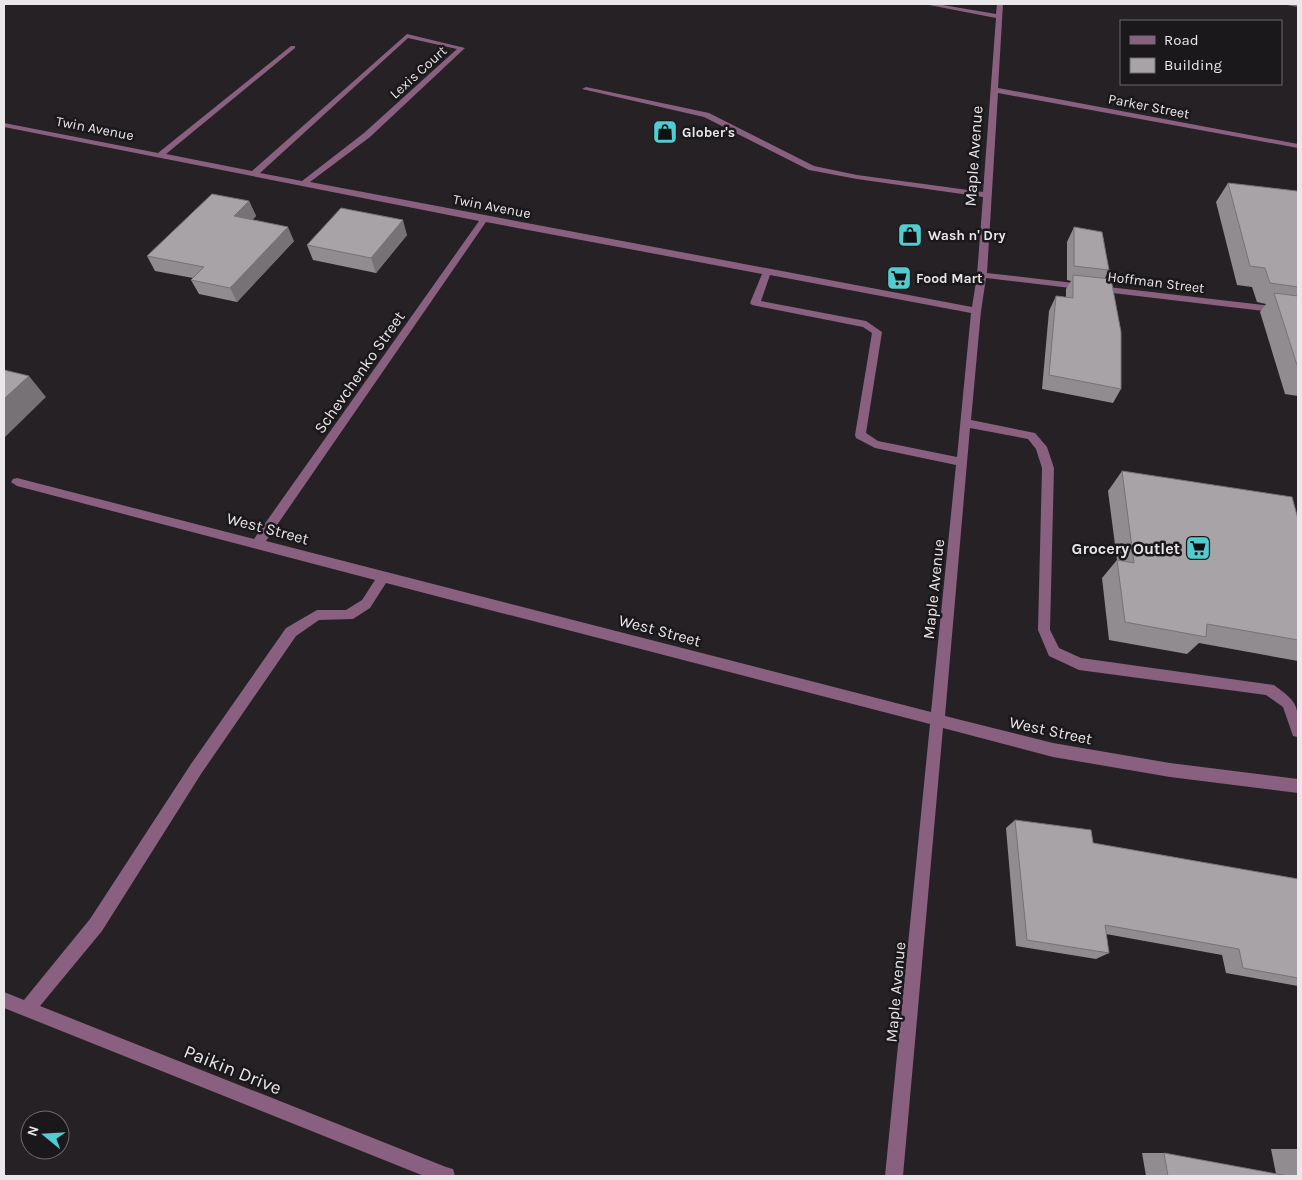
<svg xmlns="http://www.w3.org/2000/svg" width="1302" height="1180" viewBox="0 0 1302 1180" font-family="Karla,sans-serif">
<rect width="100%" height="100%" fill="#252124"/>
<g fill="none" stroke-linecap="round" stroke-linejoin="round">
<path fill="#8a6081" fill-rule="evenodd" d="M924 4H937L996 14 997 4H1003L998 88 1298 144V148L998 93 987 273 1298 309V315L986 278 981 311 971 420 1035 433 1047 447 1054 468 1050 630 1059 648 1081 658 1274 685C1300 704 1298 706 1298 737L1293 736 1283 707 1266 695 1079 670 1049 656 1038 630 1042 468 1036 449 1028 439 970 428 945 716 1053 743 1170 763 1298 779V793L1170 777 1053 757 943 728 903 1176H885L930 724 386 583 370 608 353 619 319 620 296 636 201 774 102 931 40 1006 446 1167 453 1169 455 1176H424L4 1008V992L24 1000 90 919 191 764 286 628 317 610H346L362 600 375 580 17 486 11 482 13 479 17 478 254 539 479 221 4 127V123L158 153 291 46H295V48L166 154 252 171 407 34 465 48 370 137 310 182 972 307 977 275 983 197 857 179 809 170 704 117 582 89 586 87 709 113 814 166 857 175 983 192 996 18ZM408 38 457 49 364 133 302 181 260 173ZM486 222 762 274 750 303 752 305 863 327 872 333 855 435 856 438 875 448 956 465 931 712 266 541ZM770 275 971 313 957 457 878 441 866 433 882 332 866 321 761 301Z
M1286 4H1298V7L1287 5Z"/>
</g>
<path fill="#908c90" d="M1228 183 1298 193V396L1285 394 1260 312 1266 304 1257 302 1252 287 1237 285 1216 202Z
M249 201 256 216 252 220 294 241 237 302 199 294 191 280 193 278 155 271 147 256Z
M1074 227 1109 270 1105 278 1121 389 1113 403 1042 389 1049 311 1056 296 1066 298V289L1071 281 1067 280V242Z
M407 235 376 273 313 260 307 245Z
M1122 471 1298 519V661L1199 643 1187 654 1109 640 1102 578 1117 560 1108 491Z
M1015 820 1093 843 1298 879V986L1226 973 1222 955 1106 934 1109 953 1096 959 1016 946 1006 828Z
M1271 1149H1298V1176H1146L1142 1153H1164L1276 1174Z"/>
<path fill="#767275" d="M249 201 256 216 241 231 234 216Z
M403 220 407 235 376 273 371 258Z
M288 227 294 241 237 302 230 288Z
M29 376 46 397 4 438V399Z"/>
<path fill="#a8a3a7" stroke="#767275" d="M1228 183 1297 191 1298 193V287L1270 283 1265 268 1250 266Z
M212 194 249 201 234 216 288 227 230 288 191 280 204 267 147 256Z
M341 208 403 220 371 258 307 245Z
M1074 227 1102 232 1109 270 1074 266Z
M1073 275 1111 279 1121 332V389L1049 375 1056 296 1073 298Z
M1274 293 1298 296V368Z
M4 370 29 376 4 399Z
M1122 471 1292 497 1298 519V640L1207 624 1206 637 1125 622 1117 560 1134 563Z
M1015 820 1091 830 1093 843 1298 879V978L1243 968 1239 949 1105 925 1109 953 1027 940Z
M1164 1153 1288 1176H1168Z"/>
<defs>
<symbol id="shop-square" viewBox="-11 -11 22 22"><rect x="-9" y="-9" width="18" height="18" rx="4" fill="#51ccd1" stroke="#1b181b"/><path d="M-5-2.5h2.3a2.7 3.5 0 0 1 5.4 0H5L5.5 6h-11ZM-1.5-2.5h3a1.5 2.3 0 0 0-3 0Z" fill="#111"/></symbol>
<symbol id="supermarket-square" viewBox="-11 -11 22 22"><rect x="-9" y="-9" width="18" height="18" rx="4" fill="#51ccd1" stroke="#1b181b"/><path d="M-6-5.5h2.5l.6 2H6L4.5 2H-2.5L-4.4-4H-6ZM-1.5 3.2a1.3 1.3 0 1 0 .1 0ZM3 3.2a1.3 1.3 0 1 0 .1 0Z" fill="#111"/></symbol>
</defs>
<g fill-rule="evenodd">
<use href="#shop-square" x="651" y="118" width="28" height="28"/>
<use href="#shop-square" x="896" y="221" width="28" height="28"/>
<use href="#supermarket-square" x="885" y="264" width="28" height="28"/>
<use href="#supermarket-square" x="1184" y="534" width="28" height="28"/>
</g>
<g text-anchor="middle" stroke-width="5" stroke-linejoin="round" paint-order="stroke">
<g font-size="14" fill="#e9e7e9" stroke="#1b181b">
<text transform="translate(418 72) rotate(-42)" y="5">Lexis Court</text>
<text transform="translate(1149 106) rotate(11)" y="5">Parker Street</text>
<text transform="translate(95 128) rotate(11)" y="5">Twin Avenue</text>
<text transform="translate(492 206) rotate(11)" y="5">Twin Avenue</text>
<text transform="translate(1156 282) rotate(7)" y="5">Hoffman Street</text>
</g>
<g font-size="14" font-weight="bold" fill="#e9e7e9" stroke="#1b181b" text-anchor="start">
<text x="682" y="137">Glober's</text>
<text x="928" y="240">Wash n' Dry</text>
<text x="916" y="283">Food Mart</text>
</g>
<g font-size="16" fill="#e9e7e9" stroke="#1b181b">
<text transform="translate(973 156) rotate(-86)" y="6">Maple Avenue</text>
<text transform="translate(359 372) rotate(-55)" y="6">Schevchenko Street</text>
<text transform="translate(268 528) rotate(15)" y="6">West Street</text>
<text transform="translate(933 589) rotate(-84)" y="6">Maple Avenue</text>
<text transform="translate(660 630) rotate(15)" y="6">West Street</text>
<text transform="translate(1051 730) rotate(12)" y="6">West Street</text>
<text transform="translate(895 992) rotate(-85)" y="6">Maple Avenue</text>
</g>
<g font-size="16" font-weight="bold" fill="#e9e7e9" stroke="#1b181b" text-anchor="end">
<text x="1180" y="554">Grocery Outlet</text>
</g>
<g font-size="19" fill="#e9e7e9" stroke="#1b181b">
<text transform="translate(233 1069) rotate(22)" y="7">Paikin Drive</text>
</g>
</g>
<rect width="1302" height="1180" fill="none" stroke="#e9e7e9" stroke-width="10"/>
<rect x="1120" y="20" width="162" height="65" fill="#1b181b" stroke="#6d6b6d"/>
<rect x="1130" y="36" width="25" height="8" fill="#8a6081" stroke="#6d6b6d"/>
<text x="1164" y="45" font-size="15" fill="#e9e7e9">Road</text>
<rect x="1130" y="58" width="25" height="15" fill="#a8a3a7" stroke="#6d6b6d"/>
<text x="1164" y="70" font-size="15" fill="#e9e7e9">Building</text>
<g transform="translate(45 1135) rotate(288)"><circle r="24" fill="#1b181b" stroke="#6d6b6d"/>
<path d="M0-4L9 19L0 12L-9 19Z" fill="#51ccd1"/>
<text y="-8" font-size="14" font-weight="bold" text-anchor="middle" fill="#e9e7e9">N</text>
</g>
</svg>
